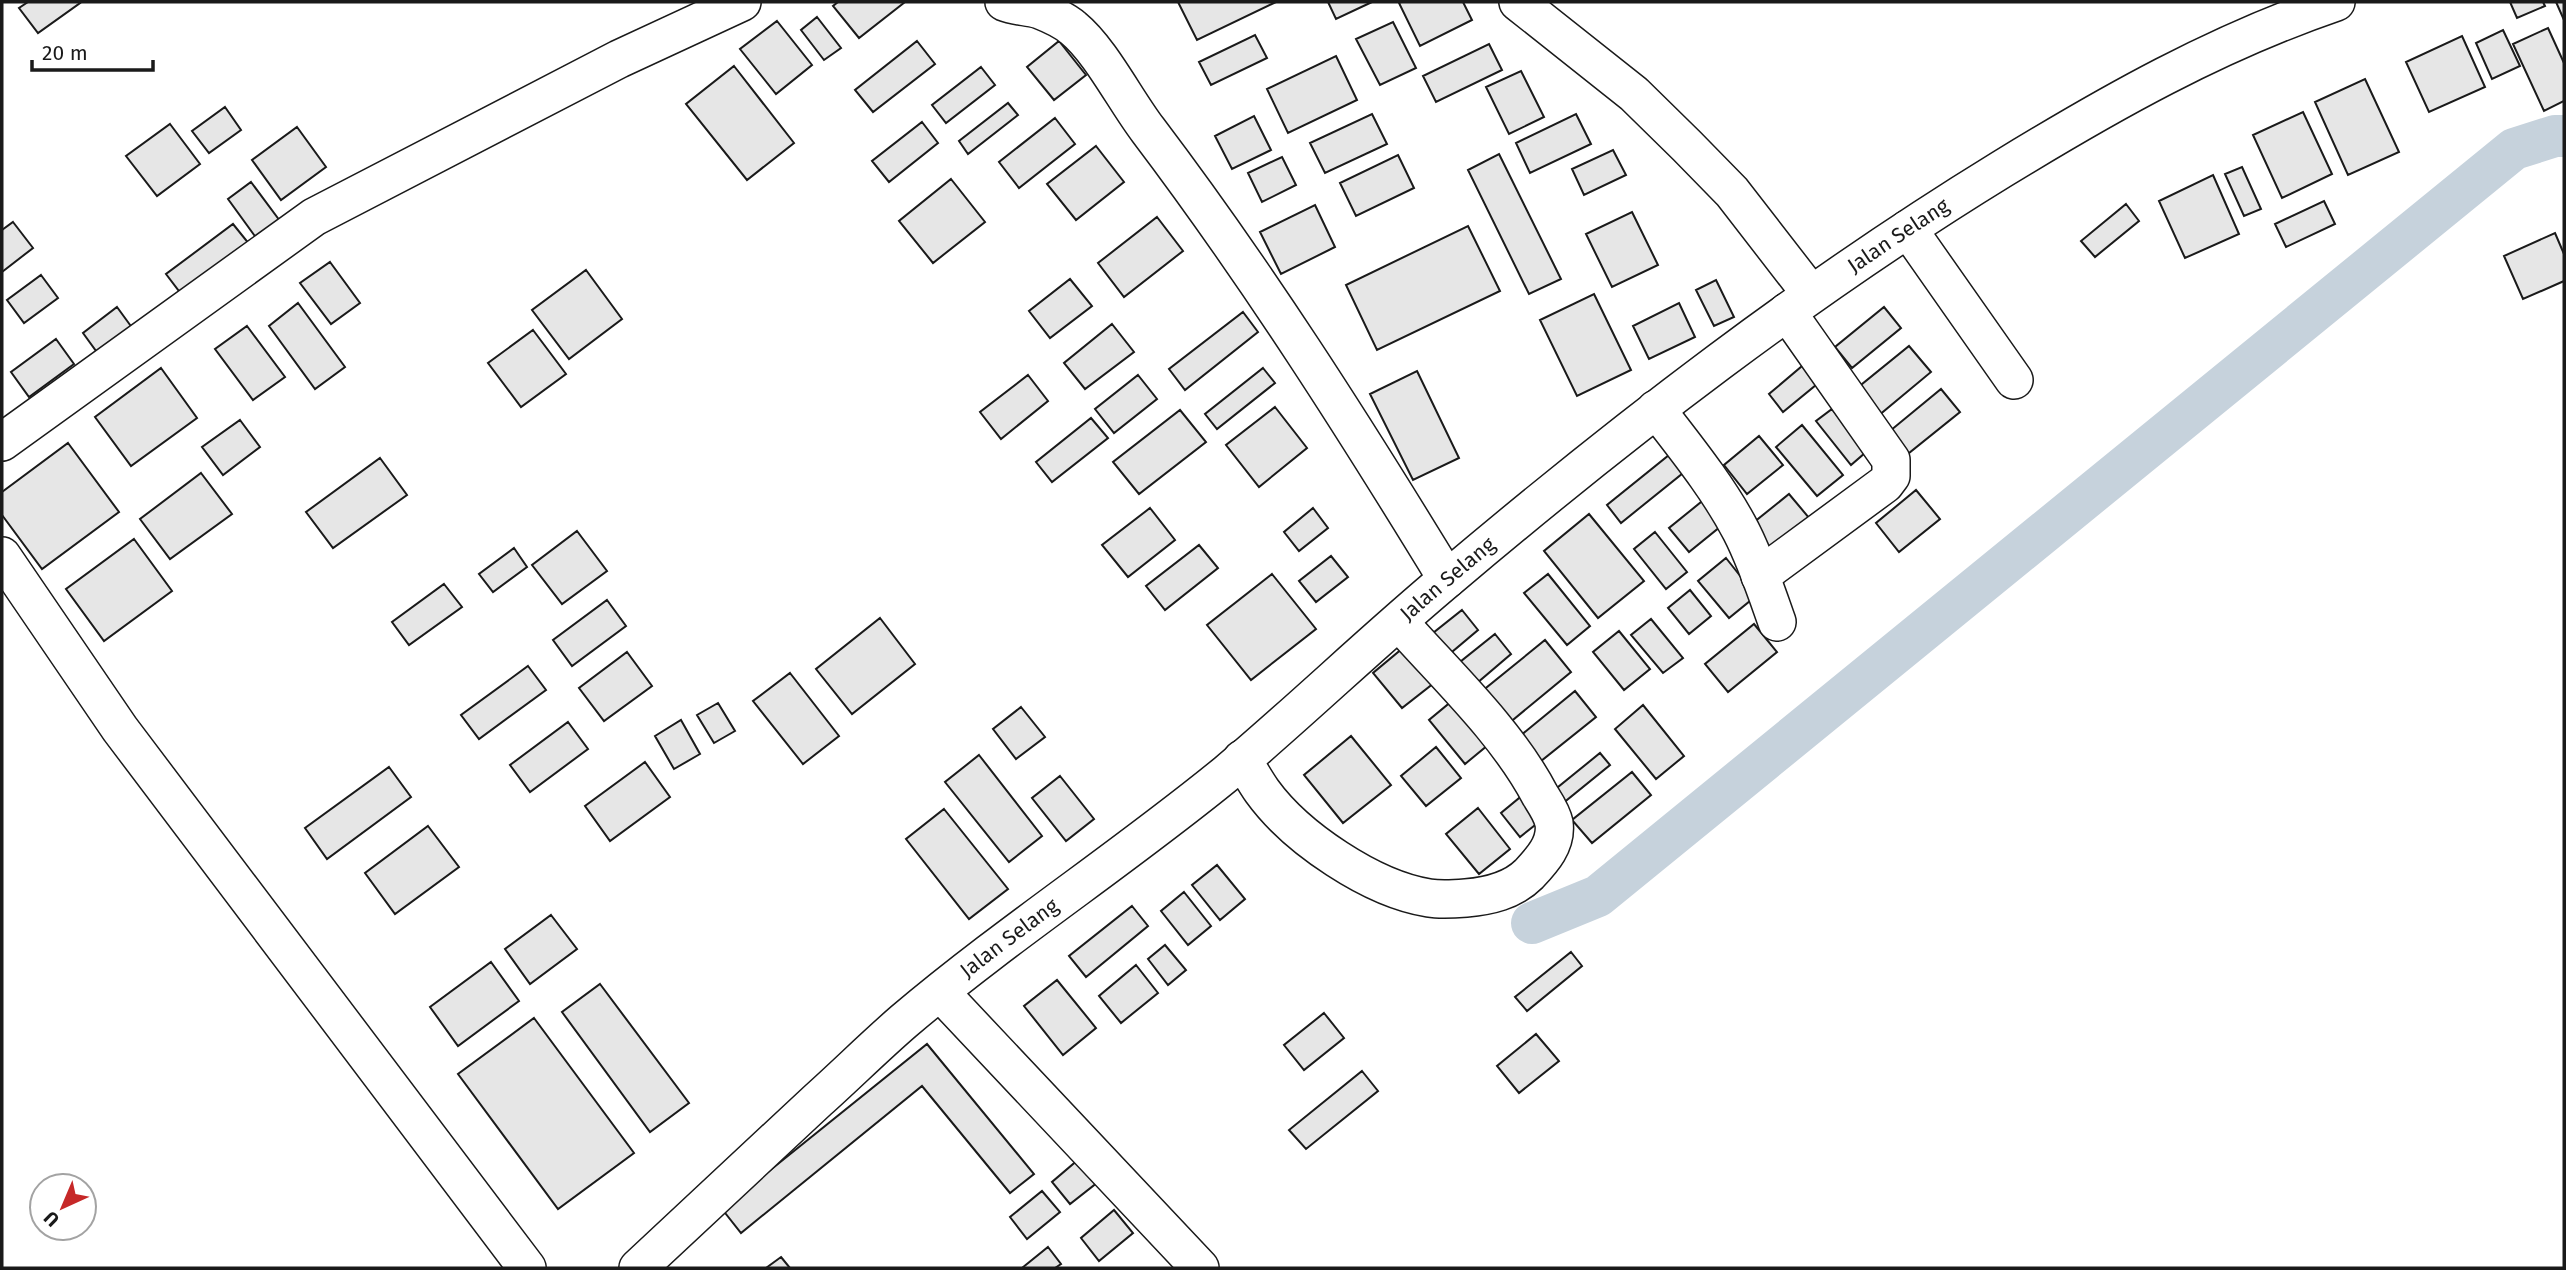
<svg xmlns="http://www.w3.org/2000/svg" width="2566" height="1270" viewBox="0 0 2566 1270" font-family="'Fira Sans',sans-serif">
<rect width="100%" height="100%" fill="#fff"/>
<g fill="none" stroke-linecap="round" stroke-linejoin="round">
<path stroke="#c6d2dc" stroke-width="42" d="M1532 923 1598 896 2514 149 2555 136H2564"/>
</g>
<path fill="#e6e6e6" stroke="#1a1a1a" stroke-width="2" d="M28 2H79L80 3 38 33 19 8Z
M838 2H905L859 38 833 6Z
M1178 2H1276L1197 40Z
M1328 2H1372L1336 19Z
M1401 2H1463L1472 20 1420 46 1399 3Z
M2510 2H2543L2545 6 2517 18Z
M2556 2H2564V20Z
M817 17 841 48 824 60 801 30Z
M777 21 812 65 776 94 740 49Z
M1393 22 1416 68 1380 85 1356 39Z
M2548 28 2564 63V101L2544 111 2513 44Z
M2503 30 2520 66 2492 79 2476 43Z
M1255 35 1267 58 1211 85 1199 62Z
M2462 36 2485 87 2429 112 2406 62Z
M917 41 935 64 873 112 855 90Z
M1059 41 1086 75 1054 100 1027 67Z
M1489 44 1502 70 1436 102 1423 76Z
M1336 56 1357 100 1288 133 1267 89Z
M734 66 794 143 747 180 686 104Z
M981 67 995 85 946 123 932 105Z
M1521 71 1544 117 1509 134 1486 87Z
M2365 79 2399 152 2348 175 2315 102Z
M1008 103 1018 115 968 154 959 141Z
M225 107 241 130 209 153 192 131Z
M2303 112 2332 174 2282 198 2253 135Z
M1372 114 1387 144 1325 173 1310 143Z
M1576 114 1591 144 1530 173 1516 143Z
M1254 116 1271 150 1232 169 1215 136Z
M1055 118 1075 144 1019 188 999 162Z
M922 122 938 143 889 182 872 161Z
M170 124 200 164 157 196 126 156Z
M297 127 326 167 281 200 252 160Z
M1096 146 1124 182 1076 220 1047 184Z
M1613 150 1626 175 1584 195 1572 169Z
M1499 154 1561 279 1529 294 1468 170Z
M1398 155 1414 188 1356 216 1340 183Z
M1282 157 1296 185 1262 202 1248 173Z
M2242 167 2261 209 2244 216 2225 174Z
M2213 175 2239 234 2185 258 2159 201Z
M951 179 985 222 933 263 899 221Z
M251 182 280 221 257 239 228 199Z
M2324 201 2335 224 2286 247 2275 224Z
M2126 204 2139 221 2095 257 2081 241Z
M1315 205 1335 247 1281 274 1260 232Z
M1632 212 1658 265 1612 287 1586 234Z
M1157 217 1183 251 1124 297 1098 263Z
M13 222 33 248 2 272V230Z
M233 224 250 245 182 295 166 274Z
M1468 226 1500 291 1377 350 1346 285Z
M2555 233 2564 254V281L2523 299 2504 256Z
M330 262 360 303 331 324 300 283Z
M586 270 622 319 569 359 532 310Z
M41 275 58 298 24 323 7 300Z
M1070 279 1092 306 1050 338 1029 311Z
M1716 280 1734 317 1714 326 1696 290Z
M1594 294 1631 370 1577 396 1540 320Z
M298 303 345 367 315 389 269 326Z
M1679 303 1695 337 1649 359 1633 326Z
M117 307 133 329 99 355 83 333Z
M1884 307 1901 328 1852 368 1835 347Z
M1243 312 1258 332 1185 390 1169 369Z
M1112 324 1134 352 1085 389 1064 363Z
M247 326 285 377 253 400 215 349Z
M533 330 566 374 521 407 488 363Z
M56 339 74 364 29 397 11 372Z
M1909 346 1931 372 1878 416 1856 389Z
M1808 361 1822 380 1783 412 1769 394Z
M161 368 197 418 131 466 95 417Z
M1263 368 1275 383 1217 429 1205 414Z
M1417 371 1459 458 1413 480 1370 394Z
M1028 375 1048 401 1001 439 980 412Z
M1138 375 1157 399 1114 433 1095 409Z
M1941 389 1960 412 1904 457 1885 435Z
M1275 407 1307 448 1259 487 1226 445Z
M1832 409 1866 452 1851 465 1816 421Z
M1180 410 1206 442 1139 494 1113 462Z
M1091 418 1108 438 1052 482 1036 462Z
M240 420 260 447 223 475 202 447Z
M1802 425 1843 475 1817 496 1776 447Z
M1759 436 1783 465 1747 494 1724 465Z
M68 443 119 512 42 569 2 515V492Z
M1674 451 1688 469 1621 523 1607 505Z
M380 458 407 495 333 548 306 512Z
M201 473 232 514 170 559 140 519Z
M1916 490 1940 519 1899 552 1876 523Z
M1789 494 1810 519 1769 552 1748 527Z
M1706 498 1726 522 1689 552 1669 528Z
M1150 508 1175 540 1128 577 1102 545Z
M1313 508 1328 528 1299 551 1284 532Z
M1589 514 1644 581 1598 618 1544 551Z
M577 531 607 571 562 604 532 565Z
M1655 532 1687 572 1666 589 1634 549Z
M134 539 172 591 104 641 66 589Z
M1199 545 1218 568 1165 610 1146 586Z
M514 548 527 567 493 592 479 574Z
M1331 556 1348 577 1316 602 1299 581Z
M1726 558 1756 596 1729 618 1698 581Z
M1272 574 1316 629 1251 680 1207 625Z
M1548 574 1590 626 1567 645 1524 593Z
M444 584 462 607 409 645 392 622Z
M1690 590 1711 616 1689 634 1668 608Z
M607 600 626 626 572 666 553 640Z
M1462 610 1478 630 1440 662 1423 641Z
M880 618 915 664 852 714 816 669Z
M1651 619 1683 658 1663 673 1631 635Z
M1754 624 1777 652 1728 692 1705 664Z
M1619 631 1650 669 1624 690 1593 652Z
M1495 634 1511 654 1477 683 1460 662Z
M1545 640 1571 672 1508 724 1481 692Z
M1409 643 1439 679 1402 708 1373 673Z
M627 652 652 686 604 721 579 688Z
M528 666 546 690 479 739 461 715Z
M790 673 839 736 803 764 753 701Z
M1575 691 1596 717 1541 761 1520 736Z
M1458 696 1494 740 1465 764 1429 720Z
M718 703 735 731 714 743 697 715Z
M1643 705 1684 756 1656 779 1615 729Z
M1021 707 1045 737 1016 759 993 729Z
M681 720 700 754 674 769 655 736Z
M568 722 588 749 530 792 510 765Z
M1351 736 1391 785 1343 823 1304 775Z
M1436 747 1461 778 1426 806 1401 776Z
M1600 753 1610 765 1557 808 1547 796Z
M979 755 1042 836 1009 862 945 782Z
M645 762 670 797 610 841 585 806Z
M389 767 411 797 327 859 305 828Z
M1632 772 1651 795 1592 843 1572 820Z
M1060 776 1094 819 1066 841 1032 798Z
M1524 794 1544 818 1520 837 1501 813Z
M1478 808 1510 849 1479 874 1446 834Z
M944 809 1008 889 969 919 906 839Z
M428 826 459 867 395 914 365 873Z
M1217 865 1245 899 1220 920 1192 885Z
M1184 892 1211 926 1188 945 1161 911Z
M1132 906 1148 926 1086 977 1069 956Z
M551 915 577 949 530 984 505 949Z
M1165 945 1186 970 1168 985 1148 959Z
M1571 952 1582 966 1527 1011 1515 997Z
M491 962 519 1001 458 1046 430 1007Z
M1136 965 1158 993 1121 1023 1099 996Z
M1057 980 1096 1028 1063 1055 1024 1006Z
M600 984 689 1103 650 1132 562 1012Z
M1324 1013 1344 1038 1304 1070 1284 1045Z
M534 1018 634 1153 558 1209 458 1074Z
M1536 1034 1559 1061 1519 1093 1497 1066Z
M927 1044 1034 1174 1010 1193 922 1086 741 1233 722 1209Z
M1362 1071 1378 1091 1306 1149 1289 1130Z
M1079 1159 1098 1182 1070 1204 1052 1182Z
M1042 1191 1060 1212 1027 1239 1010 1217Z
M1114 1210 1133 1233 1099 1261 1081 1238Z
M1048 1247 1061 1264 1055 1268H1022Z
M781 1257 790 1268H766Z"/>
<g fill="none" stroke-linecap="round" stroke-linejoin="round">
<defs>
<g id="minor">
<path d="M1004 2C1016 7 1029 6 1040 10 1050 14 1065 21 1073 28 1101 51 1125 100 1148 130 1257 274 1353 425 1447 579"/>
<path d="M1518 2 1634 94 1687 146 1732 192 1811 294"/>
<path d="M1908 229 2014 380"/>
<path d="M1656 409C1686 448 1718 487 1741 531 1756 560 1766 591 1777 622"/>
<path d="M2 442 314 217 619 59 742 2"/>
<path d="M2 556 120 729 527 1268"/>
<path d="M1760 576 1885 484 1891 476V460L1787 312"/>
<path d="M1242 759C1249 770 1255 781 1262 791 1296 838 1372 889 1429 898 1441 900 1454 899 1466 898 1489 896 1512 891 1529 874 1542 860 1557 844 1554 823 1552 813 1545 803 1540 795 1507 732 1446 675 1399 622"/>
<path d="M940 992 1200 1268"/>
<path id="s1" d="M638 1268C698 1212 758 1156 818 1100 847 1074 875 1046 904 1021 1008 933 1122 859 1227 773 1303 709 1375 639 1452 575 1626 428 1808 288 2002 169 2110 103 2216 43 2336 2"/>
</g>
</defs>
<use href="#minor" stroke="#1a1a1a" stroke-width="40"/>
<use href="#minor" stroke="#fff" stroke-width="37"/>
</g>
<g text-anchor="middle" stroke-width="5" stroke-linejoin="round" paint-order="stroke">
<g font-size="21" fill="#1a1a1a" stroke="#fff">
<text dy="7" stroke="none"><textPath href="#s1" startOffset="1631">Jalan Selang</textPath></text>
<text dy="7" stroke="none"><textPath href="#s1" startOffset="1064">Jalan Selang</textPath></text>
<text dy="7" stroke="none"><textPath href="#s1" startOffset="497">Jalan Selang</textPath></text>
</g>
</g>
<rect width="2566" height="1270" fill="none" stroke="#1a1a1a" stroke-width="7"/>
<g transform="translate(63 1207) rotate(224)"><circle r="33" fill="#ffffff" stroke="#a3a3a3" stroke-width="2"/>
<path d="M0-5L12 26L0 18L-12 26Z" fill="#c62828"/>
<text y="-10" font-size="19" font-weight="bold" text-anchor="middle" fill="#1a1a1a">U</text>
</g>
<path d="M32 60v10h121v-10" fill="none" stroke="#1a1a1a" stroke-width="3.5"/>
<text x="42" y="60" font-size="21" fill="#1a1a1a" stroke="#ffffff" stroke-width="5" paint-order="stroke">20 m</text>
</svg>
